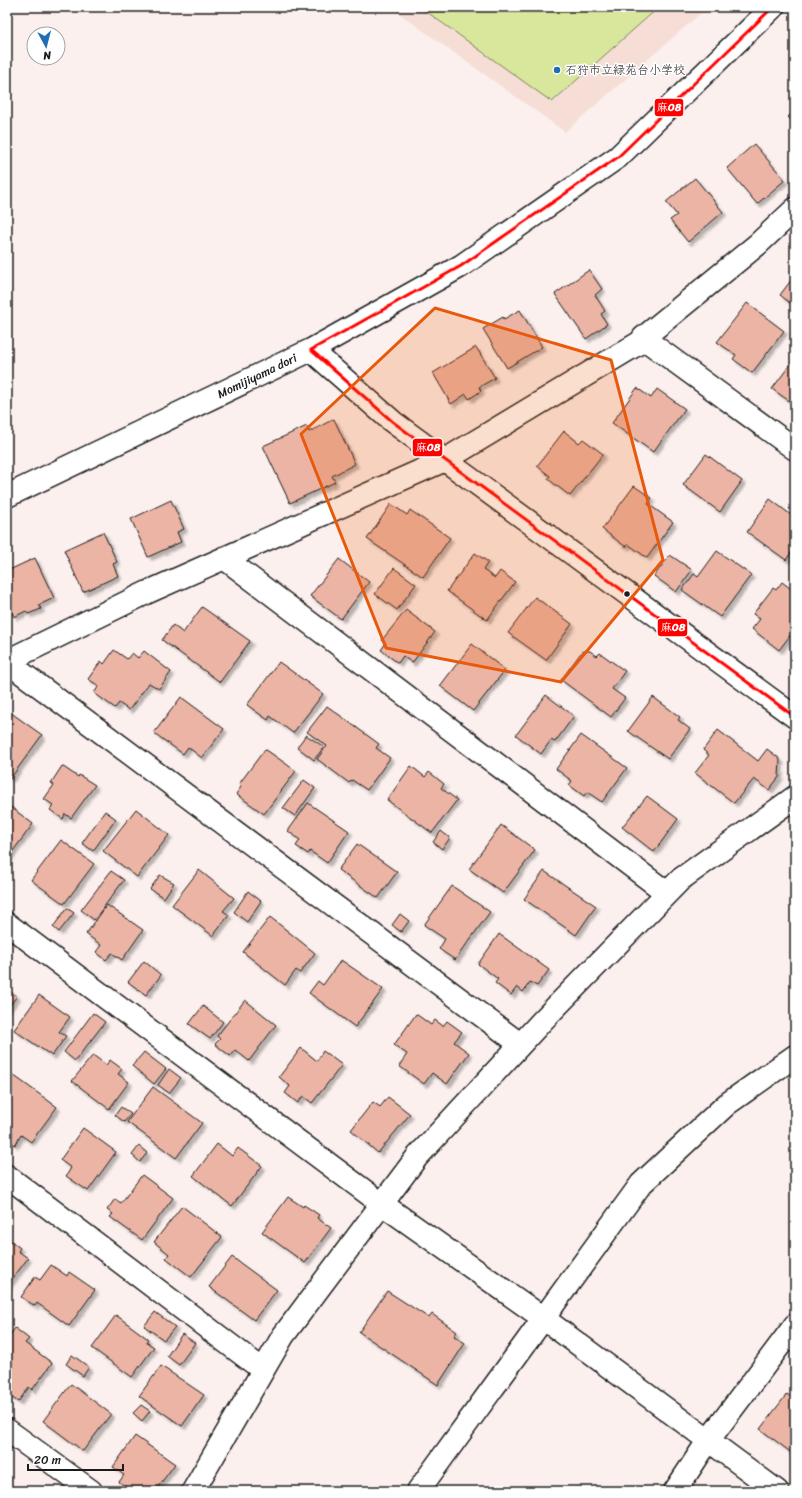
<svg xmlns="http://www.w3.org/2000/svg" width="802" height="1498" viewBox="0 0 802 1498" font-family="Sriracha,'Klee One',sans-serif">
<defs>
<filter id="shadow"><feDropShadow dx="3.5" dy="3.5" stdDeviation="1" flood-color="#0004"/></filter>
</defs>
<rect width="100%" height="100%" fill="#fbf0ed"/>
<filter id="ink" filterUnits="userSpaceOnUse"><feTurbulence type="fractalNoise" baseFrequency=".025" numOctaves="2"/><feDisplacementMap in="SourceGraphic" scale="8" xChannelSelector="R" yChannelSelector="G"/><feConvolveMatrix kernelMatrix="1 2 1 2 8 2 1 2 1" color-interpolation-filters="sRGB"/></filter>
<g filter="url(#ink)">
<path fill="#f6ded7" d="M390 7H708L565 132Z"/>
<path fill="#d8e79b" stroke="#7a825c" d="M420 7H659L552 102Z"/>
<path fill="#ecb4a4" stroke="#1c1c1c" filter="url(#shadow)" d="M795 110V124L788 117Z
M754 144 785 180 757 204 727 168Z
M695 178 723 212 688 242 670 220 677 215 666 202Z
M589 270 602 289 595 295 605 311 601 314 607 324 586 339 555 294Z
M795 275V307L780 295Z
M747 303 784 331 752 373 733 359 736 355 717 342Z
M520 310 542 347 507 368 483 329 503 317 504 319Z
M476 347 495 378 479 387 481 391 469 399 466 394 451 404 433 373Z
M795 358V405L772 389Z
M637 388 651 398 657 389 685 409 653 452 612 423Z
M334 419 355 464 332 476 335 482 290 503 263 446 307 426 309 432Z
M564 431 579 443 583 439 603 454 570 496 548 479 550 476 537 466Z
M706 454 742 481 720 512 683 485Z
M634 486 652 498 648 504 673 522 647 558 628 544 626 547 602 529Z
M770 499 795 518V547L786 560 747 532Z
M171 500 184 529 177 532 181 542 148 557 131 519Z
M391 504 407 515 410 510 450 538 423 577 367 539Z
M103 532 117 562 113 564 118 576 83 592 64 550Z
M717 551 751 575 720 617 682 590 694 574 698 577Z
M475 553 488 562 483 570 495 578 500 571 515 582 487 620 447 591Z
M670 555 692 570 676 592 654 576Z
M35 558 54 598 39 605 41 609 28 614 26 611 14 617 7 601V571Z
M339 559 369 582 341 619 310 596Z
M394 568 416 584 397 610 375 594Z
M782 582 795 592V629L779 650 752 629 760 619 753 614 773 588 776 590Z
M535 597 572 624 546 660 508 633Z
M202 607 250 641 220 682 162 640 173 625 183 633Z
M406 610 435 632 412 663 403 656 398 663 381 650 386 643 382 640Z
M472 644 505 670 473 711 440 686Z
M114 650 127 659 132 653 138 658 144 651 171 672 159 689 149 683 129 710 119 703 115 708 94 693 99 686 88 679 101 661 104 664Z
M584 651H590L597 656 600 653 625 671 612 689 625 698 611 717 561 680 580 654Z
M279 662 323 694 293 733 270 716 268 720 247 705Z
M546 695 574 716 555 742 551 740 541 754 516 735Z
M181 697 224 729 202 758 188 747 183 754 154 733Z
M653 697 680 717 678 720 690 729 668 759 628 731Z
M327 706 379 744 376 748 390 758 367 790 352 780 349 783 317 759 327 746 307 732Z
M7 710 42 735 10 779 7 776Z
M718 730 758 761 767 749 780 759 779 777 769 790 754 779 734 803 695 773 709 755 703 750Z
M306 735 324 747 314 760 297 747Z
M581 735 627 768 602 802 587 792 584 796 569 785 572 781 556 769Z
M265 749 296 771 264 814 236 794 241 787 239 784Z
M62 766 78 777 79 775 95 785 71 818 65 814 63 819 50 810 53 805 44 799 54 785 51 783Z
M411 766 425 777 429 772 444 784 441 788 457 800 432 833 387 800Z
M304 780 315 788 295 816 283 808Z
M647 796 678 819 654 852 622 827Z
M308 803 349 831 327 863 310 851 308 854 296 846 300 840 288 831Z
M7 804 33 824 7 859Z
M136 809 169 835 137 877 103 851Z
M105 811 116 819 93 851 82 843Z
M501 825 535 850 503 893 469 869Z
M441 831 450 838 442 849 433 842Z
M61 840 94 864 64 904 31 880Z
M357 844 397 872 378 898 338 870Z
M199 870 234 898 223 911 229 915 213 936 172 905Z
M111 871 124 880 94 920 81 910Z
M544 871 596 906 576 935 524 899Z
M160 875 174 883 164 898 150 889Z
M452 886 490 912 455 960 439 949 445 939 424 925Z
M248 891 261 901 247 922 234 912Z
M107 905 143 930 122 960 112 953 106 960 96 952 101 945 86 934Z
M67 908 74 913 59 932 53 927Z
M400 914 409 921 401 932 392 925Z
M270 917 315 953 300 973 296 970 285 985 243 952Z
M499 934 549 970 537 986 530 982 523 992 517 987 511 995 495 983 498 979 478 964Z
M341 960 383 989 355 1027 309 993 318 981 323 985Z
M144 961 161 975 146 995 128 982Z
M7 989 17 996 7 1009Z
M39 995 70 1017 59 1032 66 1036 52 1056 14 1030Z
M245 1000 276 1025 249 1061 235 1050 230 1056 215 1044 220 1039 217 1036Z
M203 1006 223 1022 210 1039 189 1024Z
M93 1013 105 1022 75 1061 64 1052Z
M416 1014 431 1025 435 1020 443 1026 447 1021 462 1032 454 1042 469 1053 447 1084 432 1073 424 1084 399 1066 407 1054 394 1045Z
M301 1048 317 1061 323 1051 342 1065 312 1103 303 1096 298 1103 285 1093 290 1086 279 1077Z
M144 1052 166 1069 154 1084 132 1066Z
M93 1055 106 1065 110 1060 122 1069 118 1074 129 1082 109 1109 72 1081Z
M169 1069 181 1078 169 1093 158 1085Z
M13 1075 57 1107 31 1142 21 1135 15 1145 7 1139V1082Z
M153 1087 202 1123 176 1158 127 1122Z
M388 1097 410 1114 378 1153 351 1130 373 1102 380 1107Z
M121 1107 131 1114 124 1122 115 1115Z
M83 1128 116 1152 88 1191 66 1176 71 1168 60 1160Z
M217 1144 232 1156 238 1148 262 1166 232 1206 193 1176Z
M139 1146 147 1153 140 1162 132 1155Z
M142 1175 173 1198 142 1240 110 1217 113 1214 107 1210 115 1199 121 1203Z
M288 1197 303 1207 304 1205 319 1215 317 1218 331 1228 305 1263 262 1232Z
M182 1206 222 1237 191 1277 166 1258 169 1254 154 1242Z
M7 1238 20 1248 18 1251 28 1258 7 1286Z
M232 1257 277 1290 254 1320 209 1287Z
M51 1265 67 1276 69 1272 95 1290 69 1326 37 1303 35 1306 21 1297 35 1277 40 1280Z
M387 1291 429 1318 432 1314 457 1332 454 1336 465 1343 438 1385 359 1332Z
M155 1312 175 1327 164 1340 144 1326Z
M116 1315 148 1339 146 1342 154 1347 132 1377 92 1348Z
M15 1328 29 1339 25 1343 52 1363 32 1390 29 1387 18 1402 7 1394V1339Z
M182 1334 195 1343 179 1365 167 1356Z
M72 1355 89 1367 83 1376 66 1364Z
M161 1366 204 1395 182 1426 139 1396Z
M71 1384 111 1414 83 1451 43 1421Z
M787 1394 795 1400V1451L793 1454 760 1429Z
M141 1405 150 1411 142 1421 133 1413Z
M135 1436 175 1464 155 1491H146L141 1488 139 1491H132L119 1482 124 1475 113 1467Z"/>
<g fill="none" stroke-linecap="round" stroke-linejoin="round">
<defs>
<path id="minor" d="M643 338 795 449
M224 558 667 893
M7 661 148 592 445 460 644 340 643 338 758 244 795 209
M7 662 520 1044
M7 924 382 1204 543 1318 777 1491
M7 1176 263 1370
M7 1430 91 1491
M193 1491 283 1336 417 1157 543 1020 681 879 795 797
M418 1491 641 1184 727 1104 795 1056
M675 1491 708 1441 795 1325"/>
<path id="tertiary" d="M311 350 393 422 795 717
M7 496 311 350 461 266 618 157 773 7"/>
</defs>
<use href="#minor" stroke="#1c1c1c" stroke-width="25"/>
<use href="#tertiary" stroke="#1c1c1c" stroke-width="25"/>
<use href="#minor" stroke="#fff" stroke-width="22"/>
<use href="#tertiary" stroke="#fff" stroke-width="22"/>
<defs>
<path id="bus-1" d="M311 350 393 422 795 717
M311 350 461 266 618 157 773 7"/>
</defs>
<use href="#bus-1" stroke="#fff" stroke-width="6"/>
<use href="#bus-1" stroke="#f00" stroke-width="3"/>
</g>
</g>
<path fill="#e8590c" fill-opacity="0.2" stroke="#e8590c" stroke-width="3" stroke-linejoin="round" d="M435 308 611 360 663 560 561 682 386 648 301 434Z"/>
<circle fill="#1f6fb2" stroke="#fff" stroke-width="1.5" cx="557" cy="70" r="4"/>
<circle fill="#1c1c1c" stroke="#fff" stroke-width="1.5" cx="627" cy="594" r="3.5"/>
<g text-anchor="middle" stroke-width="3" stroke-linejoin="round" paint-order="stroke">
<g font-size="12" fill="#1c1c1c" stroke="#fff" text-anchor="start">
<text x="565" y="74">石狩市立緑苑台小学校</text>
</g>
<g font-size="12" fill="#1c1c1c" stroke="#fff">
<text transform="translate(257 376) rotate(-26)" y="4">Momijiyama dori</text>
</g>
</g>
<g stroke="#fff" stroke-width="1.5">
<rect x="654" y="98" width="30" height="19" rx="4" fill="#f00"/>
<rect x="412" y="438" width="31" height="19" rx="4" fill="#f00"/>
<rect x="657" y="618" width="31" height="19" rx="4" fill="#f00"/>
</g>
<g font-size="11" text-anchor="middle" font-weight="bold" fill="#fff">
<text x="669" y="111">麻08</text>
<text x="428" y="451">麻08</text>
<text x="673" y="631">麻08</text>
</g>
<rect width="802" height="1498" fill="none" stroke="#fff" stroke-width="24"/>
<rect x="12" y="12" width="778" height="1474" fill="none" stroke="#1c1c1c" stroke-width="1.5" filter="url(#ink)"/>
<g transform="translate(46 46) rotate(173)"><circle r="19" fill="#ffffff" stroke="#a4a4a4"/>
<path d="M0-3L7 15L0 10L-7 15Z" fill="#1f6fb2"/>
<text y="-6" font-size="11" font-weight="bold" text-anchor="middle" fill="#1c1c1c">N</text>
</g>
<path d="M28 1464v6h95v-6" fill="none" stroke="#1c1c1c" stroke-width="2"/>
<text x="34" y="1464" font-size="12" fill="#1c1c1c" stroke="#ffffff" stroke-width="3" paint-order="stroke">20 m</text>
</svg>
